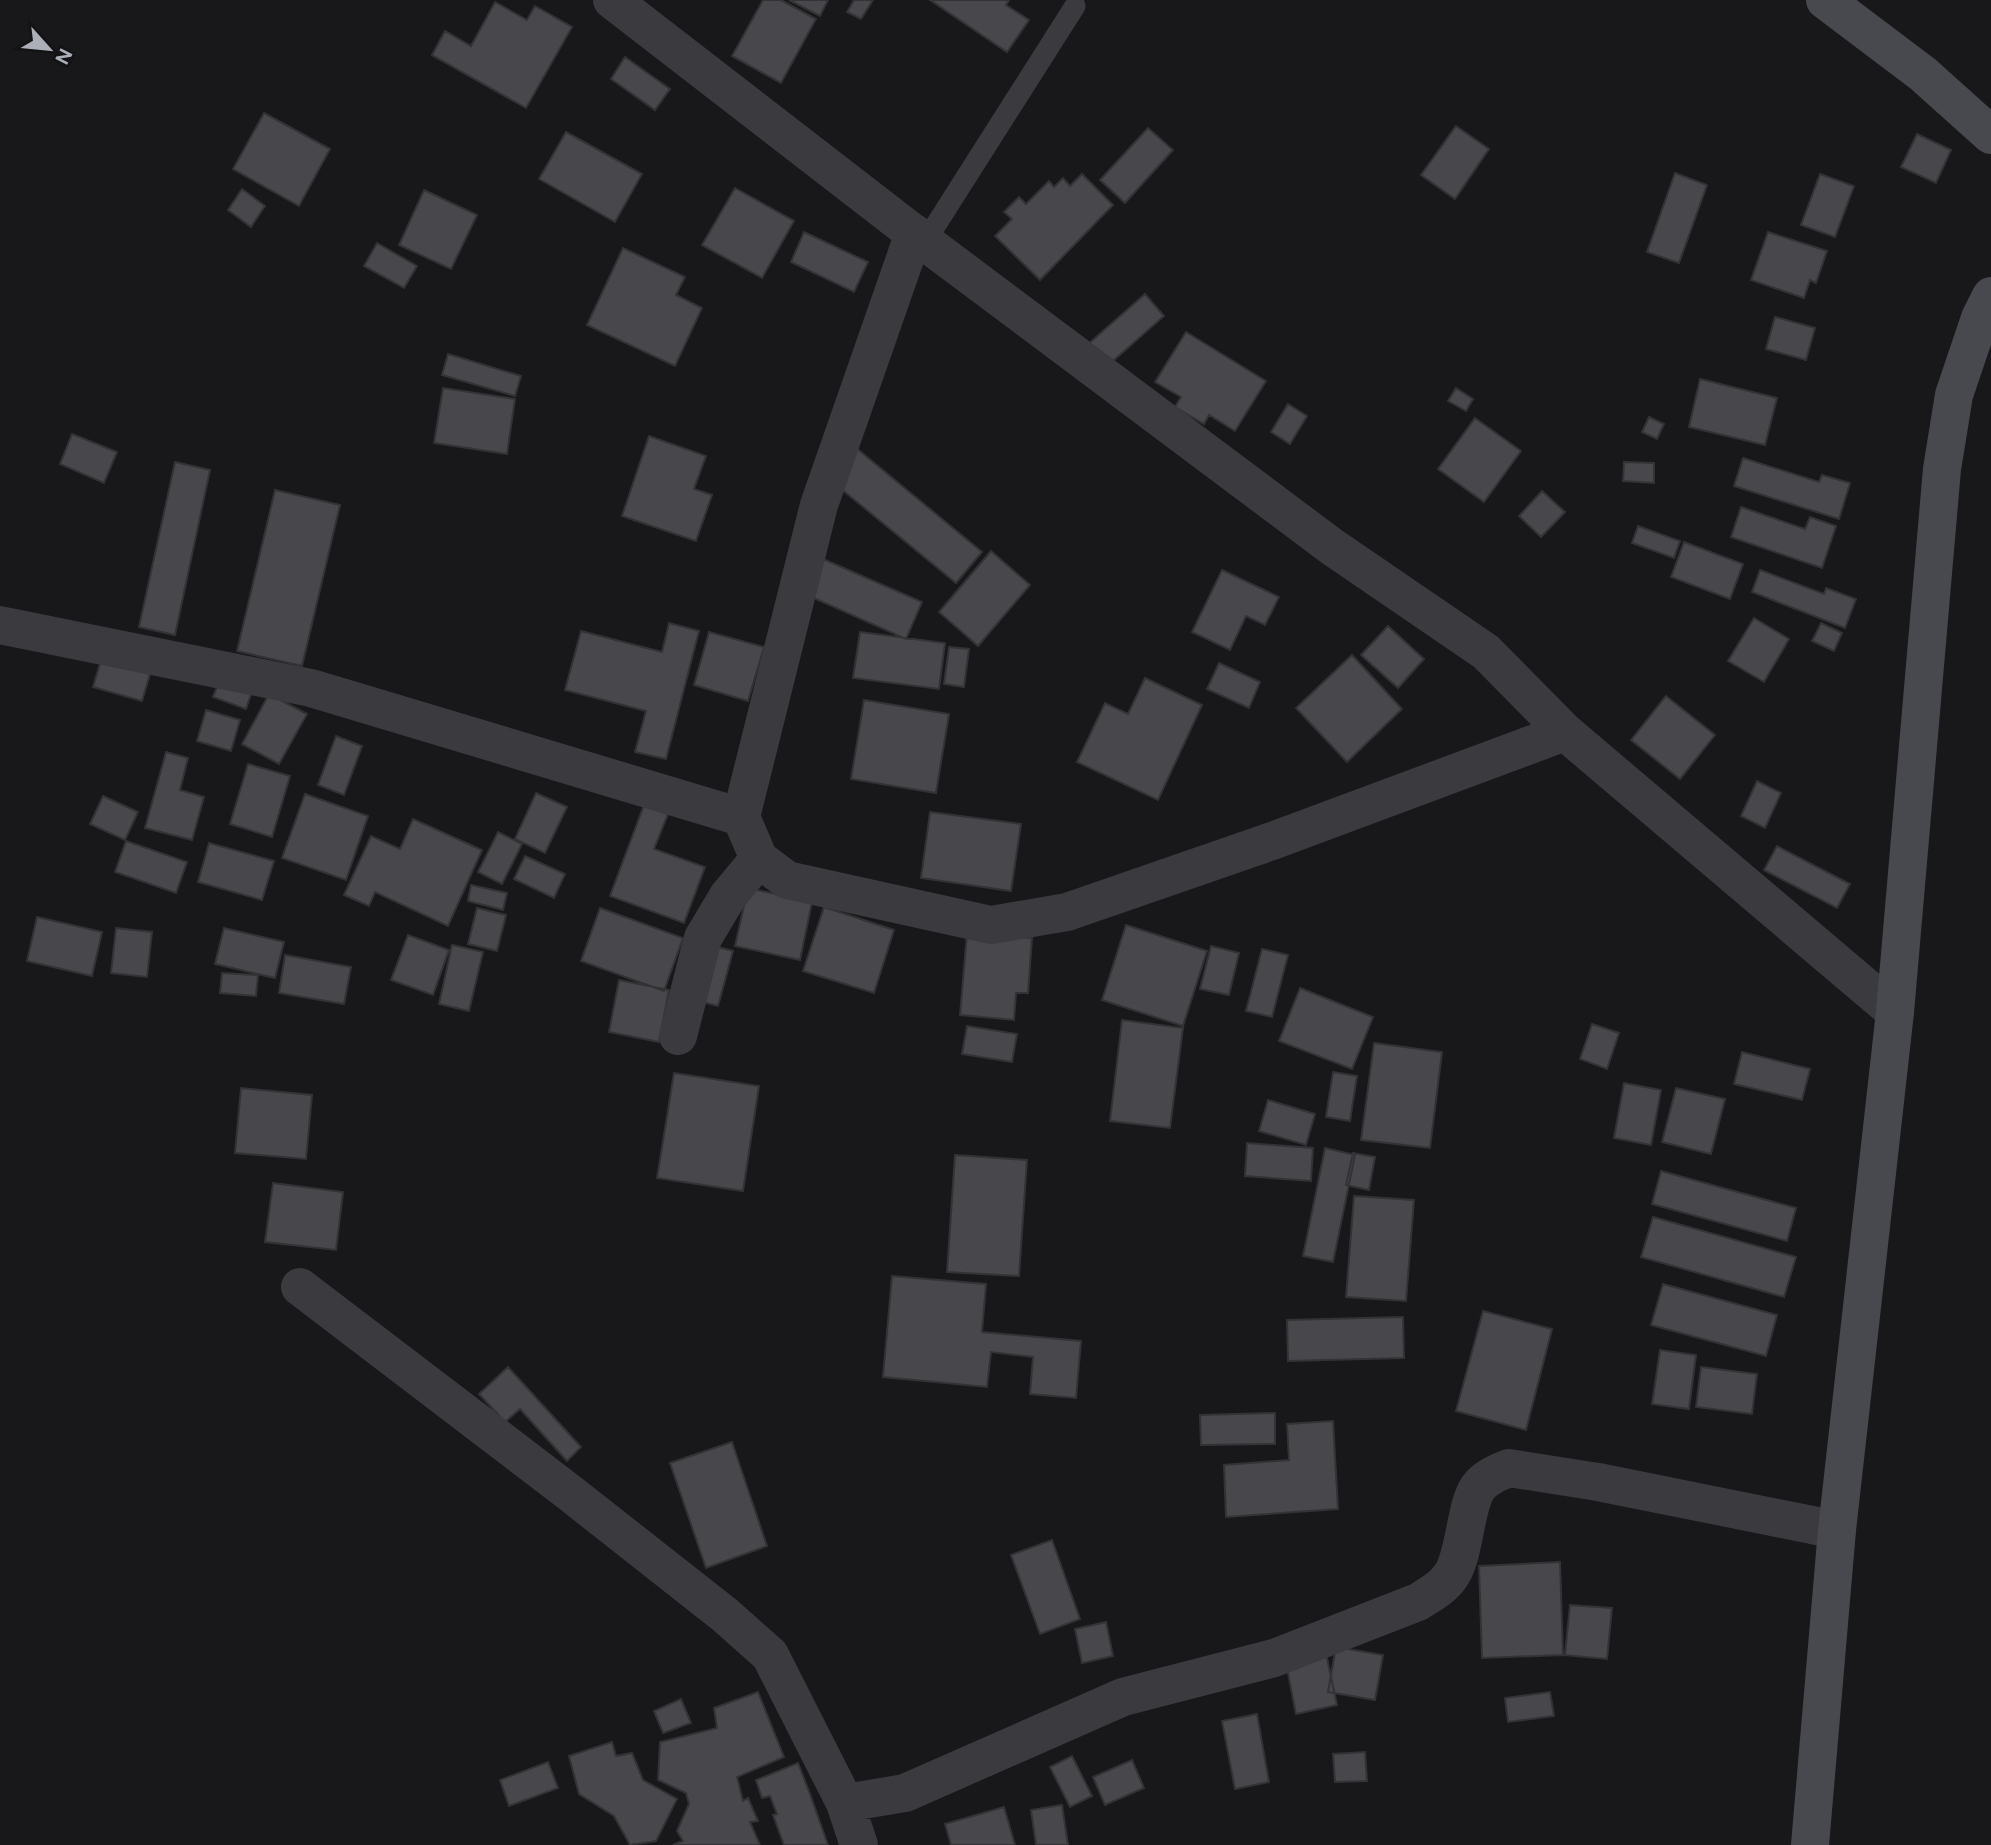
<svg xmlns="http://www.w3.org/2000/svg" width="1991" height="1845" viewBox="0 0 1991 1845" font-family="Figtree,sans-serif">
<rect width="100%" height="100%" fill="#18181a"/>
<path fill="#48484c" stroke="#333336" stroke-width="2" d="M763 0H781L816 19 781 83 732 56Z
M789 0H828L820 16Z
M854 0H873L861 19 847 12Z
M930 0H1009L1006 5 1029 20 1007 52Z
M495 2 527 20 535 6 572 27 526 108 432 55 445 31 471 46Z
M625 57 670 89 655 110 611 79Z
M264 113 330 149 299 206 233 169Z
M1456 126 1489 149 1455 199 1421 175Z
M1148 128 1173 150 1125 203 1100 180Z
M566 132 642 174 615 222 539 179Z
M1917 134 1951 150 1936 183 1901 167Z
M1675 173 1707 185 1679 263 1647 252Z
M1082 174 1113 205 1040 280 995 236 1012 219 1004 212 1019 197 1026 204 1049 181 1054 187 1063 178 1070 186Z
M1820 174 1854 186 1835 237 1801 225Z
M735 188 794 221 762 278 702 245Z
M242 189 265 206 251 227 228 210Z
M424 190 477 215 451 269 399 245Z
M804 232 868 262 854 292 791 262Z
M1768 232 1827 251 1816 283 1810 280 1804 298 1751 280Z
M377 243 417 266 404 288 364 266Z
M623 248 685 277 676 295 702 308 675 366 587 325Z
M1145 294 1164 316 1106 367 1087 345Z
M1775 317 1815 328 1806 360 1766 349Z
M1186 332 1266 381 1235 431 1209 415 1204 424 1175 407 1181 397 1155 382Z
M448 354 521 376 515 396 442 375Z
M1700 379 1777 398 1765 445 1689 427Z
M443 388 515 399 507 454 434 443Z
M1456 388 1473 399 1466 411 1448 401Z
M1288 404 1307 416 1290 444 1271 432Z
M1649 417 1664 424 1657 439 1642 432Z
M1475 418 1521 451 1484 502 1438 469Z
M72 434 117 452 104 483 60 464Z
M649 436 706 456 694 489 712 495 696 541 622 516Z
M855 447 982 552 956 583 829 479Z
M1743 458 1819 482 1822 475 1850 483 1839 519 1734 486Z
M175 462 210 470 175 635 139 627Z
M1624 462 1654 463V483L1623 481Z
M275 490 340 505 302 666 237 651Z
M1542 491 1565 512 1541 537 1519 516Z
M1741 507 1805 529 1810 517 1836 526 1822 568 1731 537Z
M1638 526 1680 541 1674 558 1632 543Z
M1684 542 1743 564 1730 599 1671 577Z
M991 551 1030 585 978 646 939 612Z
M814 555 922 602 906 639 798 591Z
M1222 570 1279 597 1265 625 1246 616 1230 650 1192 632Z
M1760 570 1824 594 1826 588 1856 599 1845 628 1752 592Z
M1754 618 1789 639 1764 682 1728 661Z
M669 623 699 631 666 759 635 752 646 711 565 690 581 631 662 652Z
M1821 623 1842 633 1834 651 1812 641Z
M1388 626 1424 659 1398 688 1361 655Z
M709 632 764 647 748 701 694 685Z
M860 632 945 643 939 689 853 678Z
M949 647 969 649 964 687 944 684Z
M1352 655 1402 709 1347 762 1296 708Z
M101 660 150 674 142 701 93 687Z
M1219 663 1260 682 1249 708 1207 689Z
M221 677 253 688 246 709 213 697Z
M1145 678 1202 705 1158 800 1077 762 1105 703 1128 714Z
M269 694 307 714 279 764 242 744Z
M1666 696 1715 735 1680 779 1631 740Z
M864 700 949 714 936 793 851 779Z
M206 710 240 720 231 751 197 741Z
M336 736 362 746 344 795 318 785Z
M166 752 188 758 180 790 204 797 192 840 145 828Z
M248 764 290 776 272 837 230 824Z
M1757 781 1781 793 1765 828 1741 816Z
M536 793 567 807 545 853 515 839Z
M305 794 368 816 346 880 282 858Z
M103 796 138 812 125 840 90 824Z
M644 805 668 814 654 849 705 867 684 923 610 896Z
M930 812 1021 824 1011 891 921 878Z
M413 819 482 850 448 926 375 892 369 906 344 895 371 836 400 849Z
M498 832 522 844 502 884 478 872Z
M126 841 187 862 176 893 115 872Z
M209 843 274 861 262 900 198 882Z
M1777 846 1850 884 1837 908 1764 870Z
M525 856 565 874 554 898 514 879Z
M471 885 507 893 503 910 468 901Z
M748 888 812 902 800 960 735 946Z
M824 907 894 930 874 993 803 971Z
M477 908 506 915 497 951 468 944Z
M600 908 683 938 664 991 581 961Z
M37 917 102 932 92 976 27 961Z
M1126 925 1207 951 1183 1026 1102 1000Z
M116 928 152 932 147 977 111 973Z
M224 928 284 942 275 978 215 964Z
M967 933 1032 938 1028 993H1016L1014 1020 960 1015Z
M408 935 449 950 433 995 391 980Z
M452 945 483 952 469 1011 439 1004Z
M710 945 733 951 718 1006 695 1000Z
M1211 946 1239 953 1229 995 1200 989Z
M1262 949 1288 955 1272 1017 1246 1011Z
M285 955 351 967 344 1004 279 993Z
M222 973 258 975 256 996 220 993Z
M619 980 669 990 659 1042 609 1032Z
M1300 988 1373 1017 1352 1069 1279 1041Z
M1122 1020 1183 1028 1170 1128 1110 1121Z
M1592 1024 1619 1033 1607 1069 1580 1059Z
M967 1026 1017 1034 1012 1062 962 1054Z
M1374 1043 1442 1052 1430 1148 1361 1140Z
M1742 1052 1810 1069 1802 1100 1734 1084Z
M1333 1072 1357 1076 1350 1121 1326 1117Z
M674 1073 759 1086 743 1191 657 1178Z
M1624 1083 1661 1090 1651 1145 1614 1138Z
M241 1088 312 1095 306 1159 235 1153Z
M1676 1088 1725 1099 1711 1154 1662 1142Z
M1268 1100 1315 1114 1306 1145 1259 1131Z
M1247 1143 1313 1148 1311 1181 1245 1176Z
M1325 1148 1355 1155 1333 1262 1303 1256Z
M1353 1153 1375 1157 1369 1190 1346 1185Z
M955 1155 1027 1160 1019 1276 947 1272Z
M1661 1171 1796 1208 1787 1241 1652 1204Z
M273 1183 343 1192 336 1250 265 1242Z
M1354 1196 1414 1200 1406 1301 1346 1297Z
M1653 1217 1796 1257 1784 1297 1641 1257Z
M892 1276 986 1284 982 1332 1081 1341 1076 1398 1030 1394 1033 1357 991 1352 987 1387 883 1377Z
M1663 1284 1777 1315 1766 1356 1651 1325Z
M1483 1311 1552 1329 1526 1430 1456 1411Z
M1403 1317 1404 1358 1288 1361 1287 1320Z
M1660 1350 1696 1355 1689 1409 1652 1404Z
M508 1367 581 1447 567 1461 520 1409 505 1422 479 1394Z
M1701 1367 1757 1374 1752 1414 1696 1407Z
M1275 1413V1444L1201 1445 1200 1415Z
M1333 1421 1338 1509 1226 1517 1224 1465 1289 1460 1287 1424Z
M732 1442 767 1546 706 1568 670 1463Z
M1052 1540 1080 1619 1040 1634 1011 1555Z
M1560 1562 1563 1655 1482 1658 1479 1566Z
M1570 1605 1612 1608 1607 1659 1565 1655Z
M1106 1622 1113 1656 1082 1663 1075 1629Z
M1336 1647 1383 1655 1375 1700 1328 1692Z
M1325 1649 1337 1705 1296 1714 1285 1658Z
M758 1692 784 1757 737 1777 743 1801 748 1798 758 1821 750 1822 760 1845H673L683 1841 677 1831 689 1804 686 1793 658 1780 660 1742 717 1728 714 1708Z
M1550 1692 1554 1716 1508 1722 1505 1698Z
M681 1699 691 1723 663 1733 654 1711Z
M1257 1714 1269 1782 1235 1789 1222 1721Z
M612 1742 616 1756 632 1753 643 1780 677 1799 656 1841 630 1845 614 1816 579 1794 569 1756Z
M1365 1752 1367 1781 1335 1782 1333 1754Z
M1072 1756 1092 1796 1070 1807 1050 1767Z
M1132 1760 1144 1788 1105 1805 1093 1777Z
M548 1762 558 1788 509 1806 500 1780Z
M798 1763 810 1794 828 1845H784L773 1815 777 1814 770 1796 762 1798 756 1780Z
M1062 1805 1068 1845H1036L1031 1810Z
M1004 1807 1015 1845H951L945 1824Z"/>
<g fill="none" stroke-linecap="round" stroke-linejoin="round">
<path stroke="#3a3a3f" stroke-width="21" d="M925 242 1075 6"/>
<path stroke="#3a3a3f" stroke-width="38" d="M612 0 925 242 1331 546 1486 652 1565 732
M914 233 819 505 741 817 759 859 787 880 991 925 1067 912 1275 840 1565 732 1895 1012
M0 625 311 688 741 817
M678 1036 703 938 728 896 759 859
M300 1287 570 1493 725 1615 770 1655 845 1803
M859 1845 845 1803 905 1793 1123 1697 1274 1658 1418 1602C1431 1594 1444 1587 1452 1574 1466 1551 1465 1502 1480 1485 1488 1476 1499 1472 1509 1468L1598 1482 1837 1530"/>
<path stroke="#48494e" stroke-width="38" d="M1825 0 1923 74 1991 135
M1810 1845 1837 1530 1895 1012 1942 469 1954 395 1980 318 1991 296"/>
</g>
<g transform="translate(49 49) rotate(117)" stroke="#131315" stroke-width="5" paint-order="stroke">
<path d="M0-5L12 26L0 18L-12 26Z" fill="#acafb8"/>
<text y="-10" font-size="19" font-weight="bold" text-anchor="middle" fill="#acafb8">N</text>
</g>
</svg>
